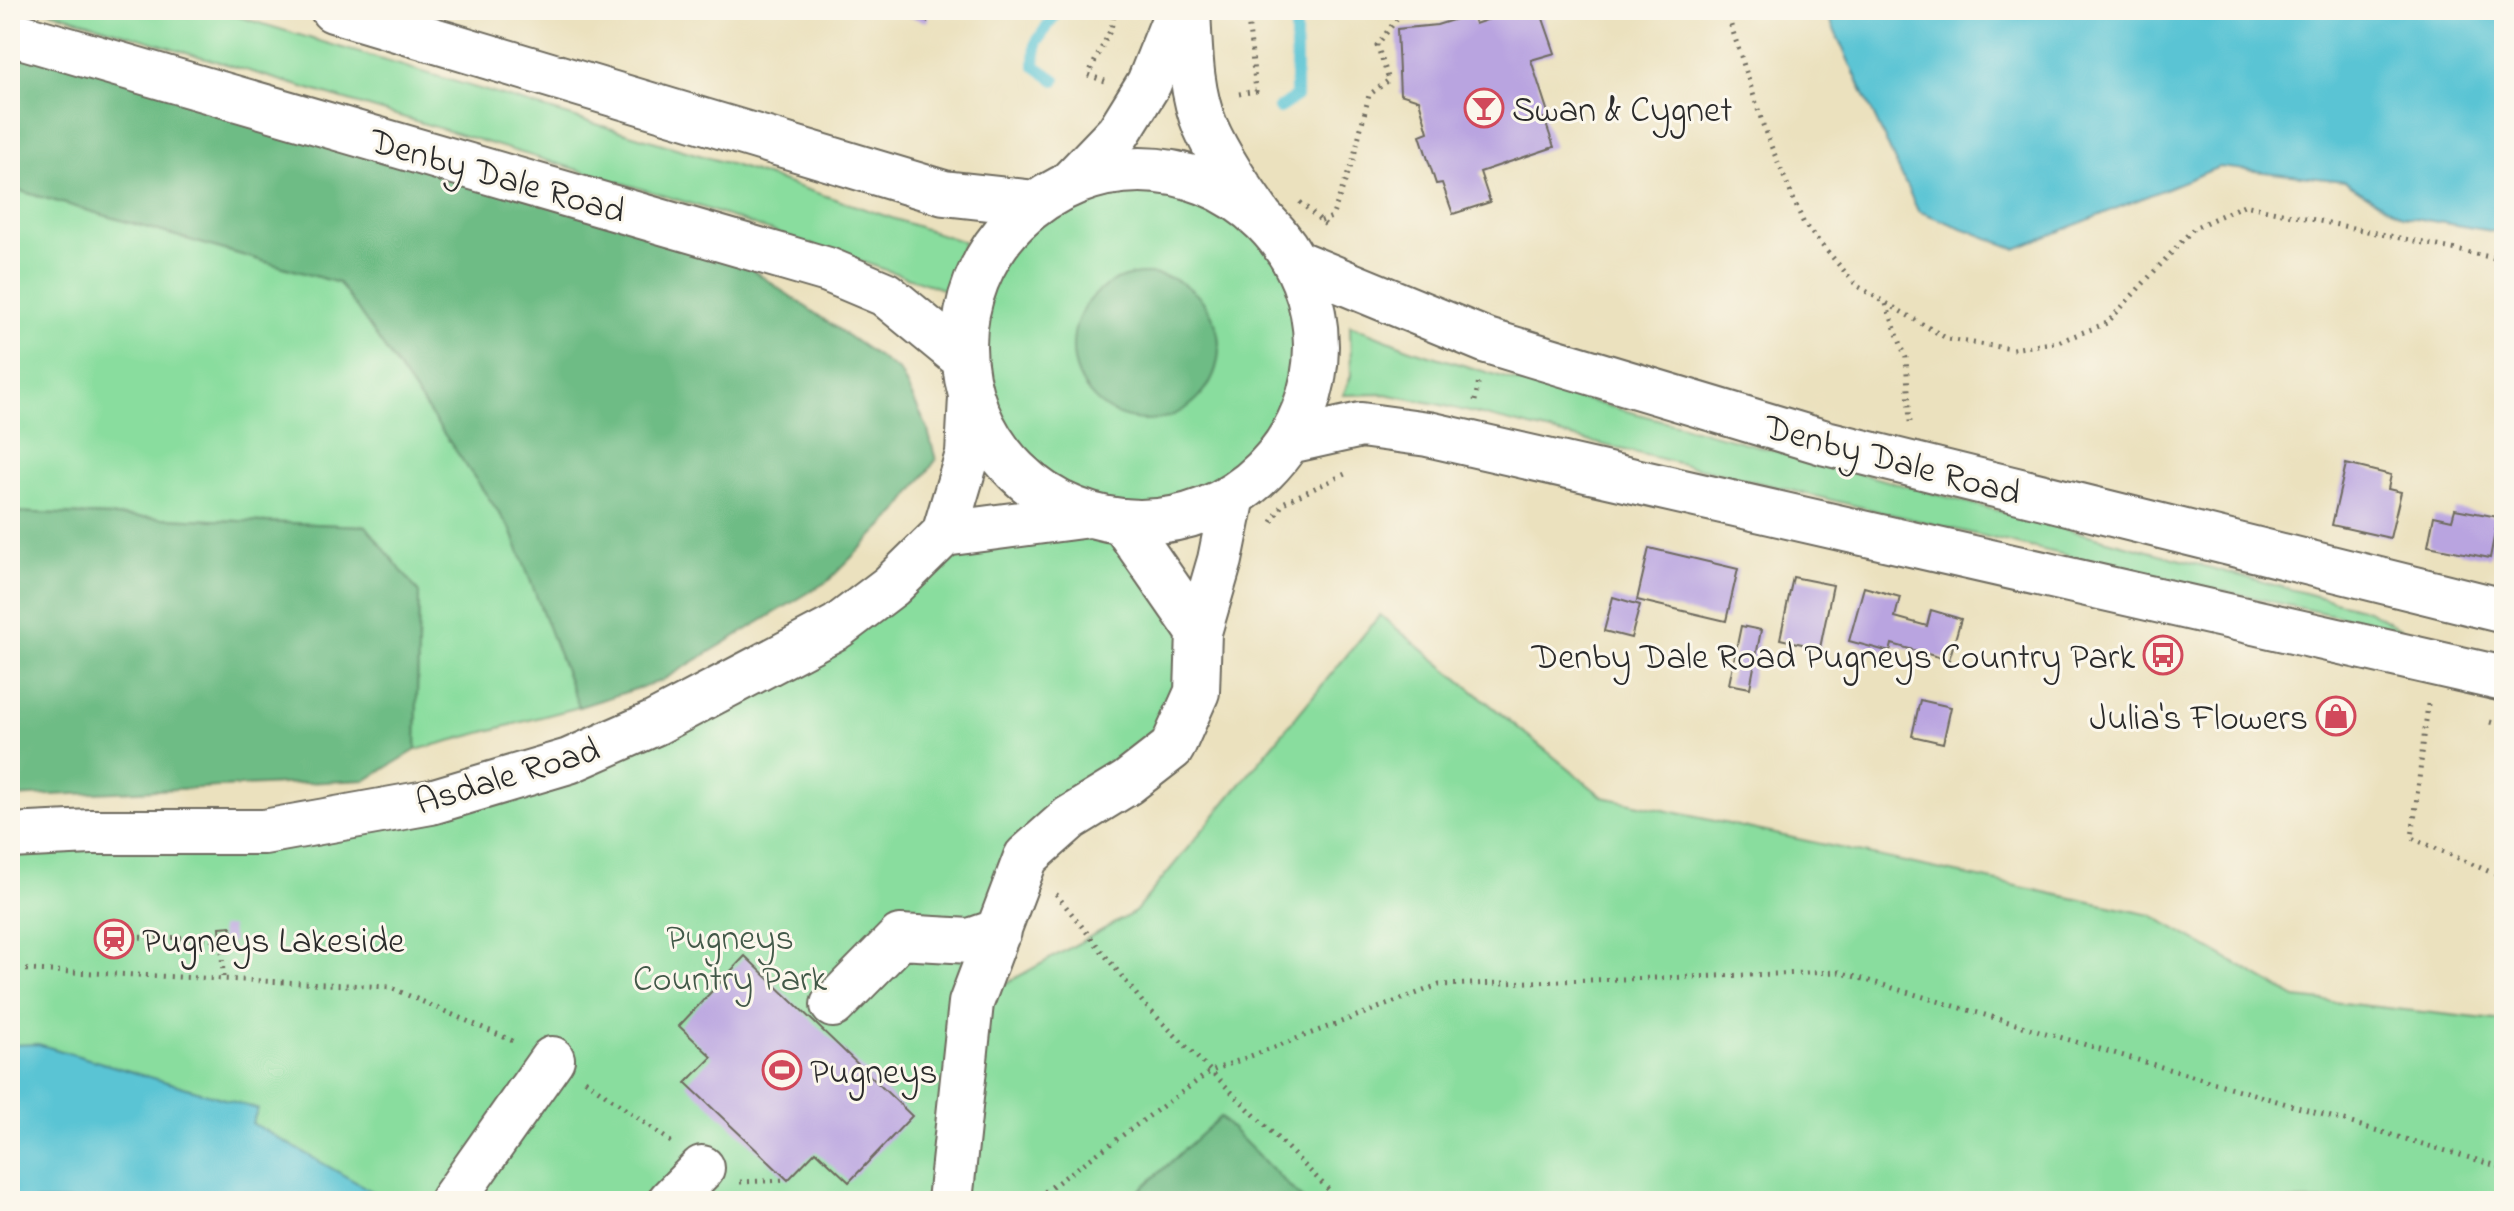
<svg xmlns="http://www.w3.org/2000/svg" width="2514" height="1211" viewBox="0 0 2514 1211" font-family="'Indie Flower',sans-serif">
<rect width="100%" height="100%" fill="#fbf7ec"/>
<filter id="ink" filterUnits="userSpaceOnUse"><feTurbulence type="fractalNoise" baseFrequency=".0125" numOctaves="2"/><feDisplacementMap in="SourceGraphic" scale="16" xChannelSelector="R" yChannelSelector="G"/><feConvolveMatrix kernelMatrix="1 2 1 2 8 2 1 2 1" color-interpolation-filters="sRGB"/></filter>
<filter id="wash" filterUnits="userSpaceOnUse"><feTurbulence type="fractalNoise" baseFrequency=".006" numOctaves="4" result="noise"/><feDisplacementMap in="SourceGraphic" scale="32" xChannelSelector="R" yChannelSelector="G"/><feGaussianBlur stdDeviation="1.8" result="paint"/><feColorMatrix in="noise" values="0 0 0 0 0 0 0 0 0 0 0 0 0 0 0 0 0 1.4 0 .05"/><feComposite in="paint" operator="in"/></filter>
<g filter="url(#wash)">
<rect width="100%" height="100%" fill="#ebe1be"/>
<path fill="#89dd9e" stroke="#5a8464" stroke-width="2" d="M46 10H216L736 166 964 242 945 290 695 205Z
M1146 169C1188 175 1224 186 1257 214 1347 286 1328 440 1232 497 1208 510 1183 516 1157 522L1199 632 1197 692 1070 818 972 1002 1135 912 1380 615 1603 797 2151 915 2296 998 2504 1021V1201H10V836L264 832 569 761 892 586 1057 502C1030 484 1004 464 988 434 948 360 961 251 1036 203 1068 182 1110 171 1146 169Z
M10 188 339 283 511 530 579 707 416 750 419 593 366 526 10 512Z
M1350 325 1413 350 1526 384 2368 610 2404 630C2080 562 1759 483 1437 404L1385 394 1343 395 1351 376Z"/>
<path fill="#6ebc85" stroke="#4c7458" stroke-width="2" d="M10 14 699 233 900 372 927 427 936 460 897 512 828 581 661 681 579 707 511 530 339 283 10 188Z
M1073 347a73 73 0 1 1 146 0a73 73 0 1 1-146 0Z
M10 512 366 526 419 593 416 750 366 780 10 797Z
M1220 1117 1304 1201H1128Z"/>
<path fill="#5ac4d4" stroke="#427880" stroke-width="2" d="M1825 10H2504V233L2402 216 2344 181 2219 167 2016 249 1918 211Z
M38 1044 258 1109 252 1123 389 1201H10V1045Z"/>
<g fill="none" stroke-linecap="round" stroke-linejoin="round">
<path stroke="#5ac4d4" stroke-width="12" d="M1055 80 1035 66 1036 43 1058 10
M1279 108 1296 97V10"/>
</g>
<g id="blocks">
<path fill="#b9a4e0" d="M885 10H930L927 22Z
M1516 10H1540L1555 53 1531 60 1549 116 1544 118 1554 147 1480 172 1490 202 1453 214 1442 183 1436 184 1420 135 1428 132 1419 100 1400 94 1397 29 1437 25 1472 14 1475 24Z
M2346 464 2391 475 2388 489 2401 492 2390 538 2332 525Z
M2455 509 2498 517 2490 558 2428 546 2434 516 2452 520Z
M1649 548 1738 569 1726 621 1637 600Z
M1793 577 1833 585 1820 648 1780 639Z
M1864 587 1900 597 1895 617 1927 626 1931 610 1961 619 1949 660 1892 644 1890 652 1849 641Z
M1613 597 1640 605 1631 638 1604 631Z
M1741 626 1761 630 1750 688 1729 684Z
M1920 700 1951 707 1943 743 1912 736Z
M231 926 233 942 221 943 220 927Z
M745 956 912 1116 849 1182 816 1151 788 1180 686 1083 712 1057 679 1026Z"/>
</g>
</g>
<g filter="url(#ink)">
<use href="#blocks" fill-opacity="0" stroke="#6e6b5e" stroke-width="2"/>
<g fill="none" stroke-linecap="round" stroke-linejoin="round">
<defs>
<path id="minor" d="M1188 10C1190 47 1190 91 1205 126 1219 158 1239 187 1259 215
M1069 184 1118 133 1149 83 1178 10
M1122 521 1199 632
M833 1005 900 937 970 941 999 931
M452 1201 552 1059
M670 1201 702 1168
M950 1201 971 1003 1026 857 1070 818 1127 783 1172 748 1197 692 1199 632 1220 560 1233 496"/>
<path id="major" d="M333 10 944 193 1036 203
M10 33 828 270 885 294 964 359
M964 346a176 176 0 1 1 352 0a176 176 0 1 1-352 0Z
M1295 262 1487 341 1826 443 2504 611
M1289 441 1361 425 1428 434 2504 679
M944 534 1089 515
M10 836 91 832H264L431 802 569 761 655 723 837 627 891 586 944 534 968 454 971 397"/>
</defs>
<use href="#minor" stroke="#6e6b5e" stroke-width="48"/>
<use href="#major" stroke="#6e6b5e" stroke-width="48"/>
<path stroke="#6e6b5e" stroke-width="5" stroke-dasharray="2 6" stroke-linecap="butt" d="M1726 10 1766 134 1804 224 1857 286 1948 339 2012 349 2058 342 2107 323 2194 228 2244 205 2504 260
M1105 81 1088 75 1111 29 1115 10
M1239 94 1256 91 1247 10
M1300 202 1328 227
M1321 221 1332 217 1353 160 1369 95 1389 80 1377 45 1400 15 1419 10
M1886 304 1906 358 1910 422
M1475 401 1479 380
M1272 522 1283 503 1345 474
M2428 704 2412 838 2504 878
M2490 722 2504 726
M1056 894 1144 1004 1340 1201
M124 937 211 938 222 952 223 977
M10 969 389 987 513 1041
M585 1080 671 1142
M740 1182 788 1180
M1032 1201 1211 1071 1439 985 1839 972 2504 1168"/>
<use href="#minor" stroke="#fff" stroke-width="44"/>
<use href="#major" stroke="#fff" stroke-width="44"/>
</g>
</g>
<defs>
<symbol id="bar-ring" viewBox="-11 -11 22 22"><circle r="9.5" fill="#fbf7ec" stroke="#d1495b" stroke-width="1.5"/><path d="M-6-5H6L.8 .8V4.5H3.5V6h-7V4.5H-.8V.8Z" fill="#d1495b"/></symbol>
<symbol id="bus-ring" viewBox="-11 -11 22 22"><circle r="9.5" fill="#fbf7ec" stroke="#d1495b" stroke-width="1.5"/><path d="M-5-6H5V4H4V6H2V4H-2V6H-4V4H-5ZM-3.5-4V0h7V-4ZM-3.5 1.2v1.5H-2V1.2ZM2 1.2v1.5H3.5V1.2Z" fill="#d1495b"/></symbol>
<symbol id="shop-ring" viewBox="-11 -11 22 22"><circle r="9.5" fill="#fbf7ec" stroke="#d1495b" stroke-width="1.5"/><path d="M-5-2.5h2.3a2.7 3.5 0 0 1 5.4 0H5L5.5 6h-11ZM-1.5-2.5h3a1.5 2.3 0 0 0-3 0Z" fill="#d1495b"/></symbol>
<symbol id="station-ring" viewBox="-11 -11 22 22"><circle r="9.5" fill="#fbf7ec" stroke="#d1495b" stroke-width="1.5"/><path d="M-3-6H3Q5-6 5-4V2Q5 4 3 4L4.5 6H3L1.5 4h-3L-3 6H-4.5L-3 4Q-5 4-5 2V-4Q-5-6-3-6ZM-3.5-4v3h7v-3ZM-3.5 1v1.5H-2V1ZM2 1v1.5H3.5V1Z" fill="#d1495b"/></symbol>
<symbol id="stadium-ring" viewBox="-11 -11 22 22"><circle r="9.5" fill="#fbf7ec" stroke="#d1495b" stroke-width="1.5"/><path d="M0-5a6.5 5 0 1 0 0 10a6.5 5 0 1 0 0-10ZM-3.5-1.8h7v3.6h-7Z" fill="#d1495b"/></symbol>
</defs>
<g fill-rule="evenodd">
<use href="#bar-ring" x="1462" y="86" width="44" height="44"/>
<use href="#bus-ring" x="2141" y="633" width="44" height="44"/>
<use href="#shop-ring" x="2314" y="694" width="44" height="44"/>
<use href="#station-ring" x="92" y="917" width="44" height="44"/>
<use href="#stadium-ring" x="760" y="1048" width="44" height="44"/>
</g>
<g text-anchor="middle" stroke-width="6" stroke-linejoin="round" paint-order="stroke">
<g font-size="36" fill="#2b2b2b" stroke="#fbf7ec" text-anchor="start">
<text x="1512" y="121">Swan &amp; Cygnet</text>
<text x="2135" y="668" text-anchor="end">Denby Dale Road Pugneys Country Park</text>
<text x="2308" y="729" text-anchor="end">Julia's Flowers</text>
<text x="142" y="952">Pugneys Lakeside</text>
<text x="810" y="1083">Pugneys</text>
</g>
<g font-size="36" fill="#2b2b2b" stroke="#fbf7ec">
<text transform="translate(498 174) rotate(16)" y="13">Denby Dale Road</text>
<text transform="translate(1893 458) rotate(15)" y="13">Denby Dale Road</text>
<text transform="translate(507 774) rotate(-17)" y="13">Asdale Road</text>
</g>
<g font-size="36" fill="#425848" stroke="#fbf7ec">
<text x="730" y="949">Pugneys<tspan x="730" dy="41">Country Park</tspan></text>
</g>
</g>
<rect width="2514" height="1211" fill="none" stroke="#fbf7ec" stroke-width="40"/>
</svg>
